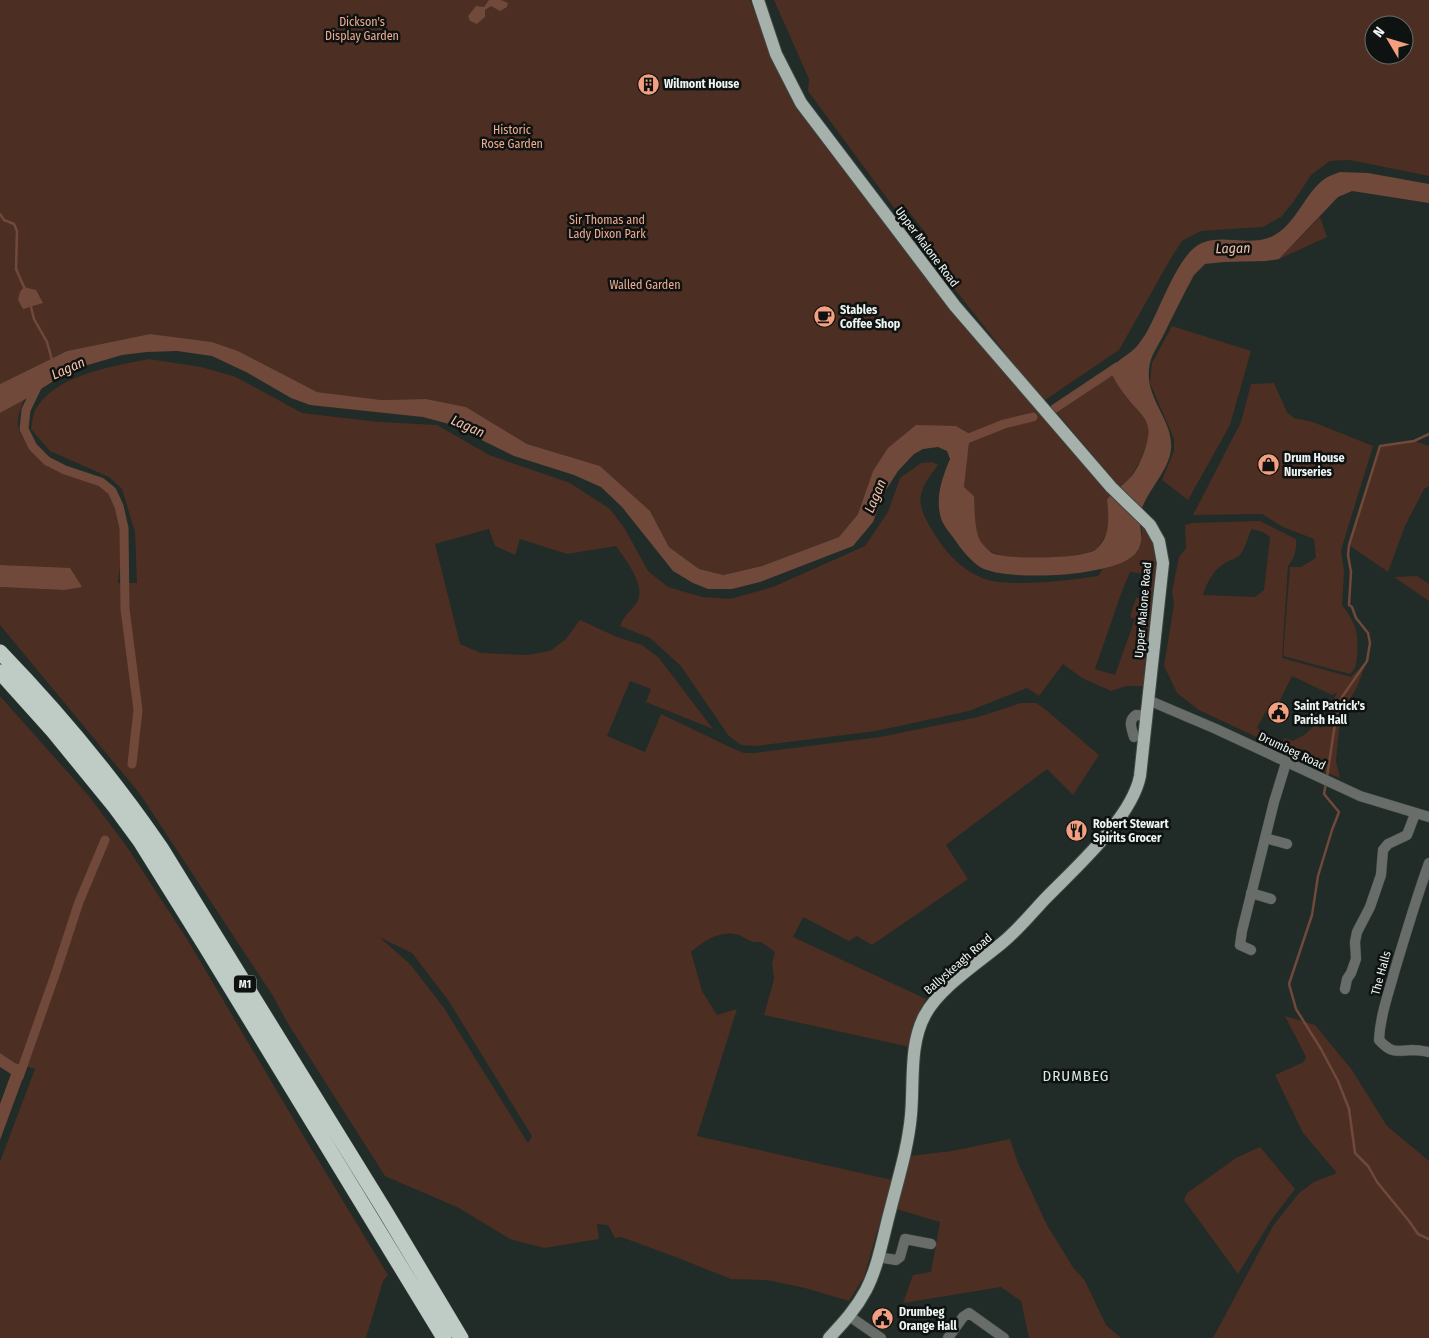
<svg xmlns="http://www.w3.org/2000/svg" width="1429" height="1338" viewBox="0 0 1429 1338" font-family="'Fira Sans Condensed',sans-serif">
<rect width="100%" height="100%" fill="#212b27"/>
<path fill="#4d2e23" fill-rule="evenodd" d="M0 0H750L771 56 797 105 1054 420 1110 495C1105 504 1110 511 1110 521 1109 531 1103 541 1097 548 1085 560 1006 561 992 552 989 551 982 545 980 542 974 532 975 508 974 496L964 487 970 434 956 426 873 471 858 514 839 537 762 566 722 575 699 569 669 547 650 511 600 466 527 444 466 407 426 399 381 400 317 392 238 351 212 342 150 334 67 351 0 384Z
M774 0H1429V176L1350 160 1330 161 1311 175 1294 201 1281 217 1263 227 1201 231 1182 241 1171 258 1119 350 1045 400 1017 368 912 235H927L903 204 906 224 808 91 809 79ZM1374 25H1404V55H1374Z
M1320 217 1327 237 1279 259Z
M1172 326 1251 351 1230 425 1188 500 1162 480 1174 451V439L1150 383 1152 363Z
M149 359 201 367 236 377 302 413 379 422 437 425 489 455 570 483 610 509 625 529 648 571 668 587 702 597 730 599 773 587 865 546 888 512 900 478 921 463 933 462 938 465C918 491 914 501 932 530 945 551 957 566 980 577 1003 589 1072 580 1098 576L1103 569 1121 563 1140 546 1142 532 1140 518 1160 550 1144 672 1146 686H1126L1111 691 1082 678 1063 664 1039 696 1027 688 969 711 876 731 756 746 741 745 728 735 681 666 650 638 620 626C624 614 634 609 638 600 645 584 625 559 616 546L567 554 520 539 515 555 495 546 489 529 435 544 460 644 481 653 527 655 550 651 566 639 580 620 617 637 642 645 659 658 713 729 646 702 651 689 630 681 607 736 645 752 661 714 734 749 744 753H755L880 737 978 717 1021 703H1036L1046 710 1099 755 1073 795 1047 769 946 845 968 879 872 945 857 936 849 941 803 917 793 937 926 999C917 1014 914 1030 910 1047L764 1015 774 979 772 963 775 952 761 942C749 943 749 939 739 935 721 929 703 941 691 952L702 991 717 1015 737 1009 697 1136 892 1180 864 1277 849 1301 805 1288 767 1280 731 1279 673 1256 621 1237 615 1238 608 1225 597 1224 599 1239 544 1248 510 1239 459 1208 385 1176 287 1022 273 996 140 794 0 625V587L64 590 29 567 0 565V413L24 400C16 421 14 427 28 445 32 452 39 460 46 465 62 477 100 476 111 494 113 498 115 504 116 508 126 536 121 555 118 583H137L135 532 122 489 109 477 50 451 31 429C32 423 33 416 35 410 56 374 111 367 149 359ZM1130 572 1145 574 1142 598H1136L1130 617 1135 619 1115 675 1095 669 1122 591ZM379 937 412 953 448 1000 532 1136 528 1143 444 1008 410 964Z
M1112 375 1125 395 1140 410 1148 423 1149 438 1140 461 1130 479 1119 486 1057 413Z
M1274 383 1287 412 1294 418 1313 422 1373 446 1341 550 1344 572 1342 605C1356 623 1359 634 1357 656 1356 664 1356 669 1350 674L1283 656 1290 567H1301L1316 558 1314 539 1283 527 1262 514 1193 515 1241 422 1251 384Z
M1414 441 1429 446V486L1424 489 1405 526 1388 572 1349 545 1380 446Z
M1260 521 1296 539C1297 550 1294 559 1288 566L1282 658 1351 677 1367 661 1357 687 1345 708 1339 729 1336 761 1340 778 1284 755C1282 748 1280 745 1285 738L1292 741 1304 735 1315 725 1321 728 1337 692 1332 695 1292 676 1279 702 1276 700 1270 713 1266 711 1257 728 1276 738 1273 742H1267L1199 710 1177 693 1164 666 1174 604 1172 592 1179 557 1186 548 1185 525 1192 523ZM1252 529 1263 532 1270 537 1264 590 1255 597 1203 595C1206 584 1214 569 1225 563 1230 560 1236 559 1240 555 1246 548 1247 537 1252 529Z
M1417 576 1429 584V601L1394 577Z
M0 696 88 795 125 844 187 939 300 1130 388 1275 383 1281 366 1338H0V1162L35 1069 15 1063 0 1053Z
M1285 1016 1315 1025 1352 1070 1387 1126 1429 1161V1338H1213L1273 1226 1299 1193 1314 1182 1337 1173 1303 1133 1275 1075 1304 1062 1306 1057Z
M1010 1139 1018 1163 1047 1225 1074 1269 1084 1279 1106 1325 1121 1338H1029L1021 1301 1001 1287 903 1303 913 1275 931 1272 940 1222 896 1209 909 1156 952 1151Z
M1260 1147 1295 1189 1272 1219 1238 1274 1184 1200 1187 1193 1236 1158Z"/>
<path fill="#70493a" d="M489 0H501L508 3 507 7 500 11 491 6 485 10V17L477 24 470 21 468 16 476 6 484 7Z
M1340 172 1368 173 1429 184V203L1352 191 1338 197 1279 259 1266 261 1224 262 1205 264 1194 275C1183 295 1173 316 1163 336 1159 344 1152 354 1150 363 1142 397 1174 419 1171 449 1169 473 1141 496 1140 518 1139 531 1146 541 1135 554 1123 566 1101 569 1085 572 1063 576 1000 579 980 567 971 561 961 549 955 540 951 534 945 528 942 521 934 500 942 478 950 459L947 451 938 447 923 449 914 454 898 471 884 493 873 522 853 546 760 582 732 589H708L693 583 673 571 622 507 601 487 574 475 514 456 449 424 423 417 310 405 291 398 248 373 212 356 177 351 147 352 122 355 81 367 55 380 24 400 0 413V384L67 351 150 334 212 342 238 351 317 392 381 400 426 399 466 407 527 444 600 466 650 511 669 547 699 569 723 575 762 566 839 537 858 514 873 471 888 448 916 425 956 426 970 434 964 487 974 496C975 508 974 532 981 542 983 545 989 551 992 553 1007 560 1081 559 1095 550 1111 538 1109 517 1107 500 1113 490 1121 487 1129 479 1136 472 1141 460 1144 452 1156 419 1142 418 1125 395 1120 389 1116 382 1112 375 1113 372 1114 367 1116 364 1119 359 1128 355 1133 350 1138 346 1141 340 1145 335 1159 313 1178 252 1202 243 1223 234 1250 247 1273 236 1296 224 1304 195 1323 180 1328 176 1335 174 1340 172Z
M24 287 36 290 43 303 23 309 18 300 20 292Z
M0 565 70 568 82 587 64 590 0 587Z
M0 1053 15 1063 27 1067 0 1140V1104L11 1074 0 1067Z"/>
<g fill="none" stroke-linecap="round" stroke-linejoin="round">
<path stroke="#70493a" stroke-width="2.5" d="M0 214 4 220 14 224 17 231 16 269 24 287
M31 307 34 319 47 342 52 360
M1327 777 1335 724 1342 697 1367 661 1370 643 1368 633 1356 618 1352 607 1349 605 1351 572 1348 555 1349 545 1380 446 1414 441 1429 434
M1326 783 1324 794 1339 812 1332 830 1318 876 1312 915 1289 984 1296 1009 1321 1049 1338 1081 1349 1109 1355 1153 1368 1166 1377 1182 1409 1221 1418 1234 1429 1239"/>
<path stroke="#70493a" stroke-width="9" d="M39 383 26 410 24 429 33 447 47 461 65 470 101 482 112 491 119 506 124 528 125 609 138 710 132 764
M1054 409 1117 367 1126 365
M959 442 1004 424 1033 417
M19 1077 56 972 79 902 105 840"/>
<defs>
<path id="minor" d="M1148 700 1216 729 1360 796 1429 817
M1134 737C1132 729 1127 721 1136 715L1147 716
M1265 838 1287 844
M1429 863C1416 899 1405 936 1394 973 1388 995 1380 1017 1379 1040 1392 1054 1396 1051 1412 1050 1418 1050 1424 1051 1429 1052
M1251 893 1271 899
M1251 950 1240 945 1242 931 1274 802 1286 763
M1345 989 1347 979 1351 973 1356 959 1355 942 1357 932 1370 907 1381 875 1383 850 1388 844 1407 835 1415 814
M878 1257 896 1260 900 1257 905 1239 931 1244
M849 1316 881 1338
M948 1338 963 1317 969 1313 1004 1338"/>
<path id="major" d="M758 0 776 54 801 103 955 306 1111 487 1150 525 1159 541 1163 563 1140 776C1132 818 1074 869 1044 900 1031 914 1017 931 1002 943 978 963 939 988 925 1015 909 1044 914 1083 911 1115 908 1148 898 1179 890 1211 883 1237 878 1267 866 1290 856 1309 843 1323 829 1338"/>
<path id="highway" d="M0 652C58 712 113 778 161 848L385 1211 461 1338
M0 672 53 731 115 807 140 841 206 947 444 1338"/>
</defs>
<use href="#minor" stroke="#3e4743" stroke-width="11"/>
<use href="#major" stroke="#3e4743" stroke-width="14"/>
<use href="#highway" stroke="#3e4743" stroke-width="16"/>
<use href="#minor" stroke="#686d6a" stroke-width="10"/>
<use href="#major" stroke="#a6b1ac" stroke-width="12"/>
<use href="#highway" stroke="#bfccc6" stroke-width="15"/>
</g>
<defs>
<symbol id="building-disc" viewBox="-11 -11 22 22"><circle r="9.5" fill="#f2a080" stroke="#0e1210"/><path d="M-4-6H4V6H1V3H-1V6H-4ZM-2.5-4.3h1.7v1.8h-1.7ZM.8-4.3h1.7v1.8H.8ZM-2.5-1h1.7V.8h-1.7ZM.8-1h1.7V.8H.8Z" fill="#111"/></symbol>
<symbol id="cafe-disc" viewBox="-11 -11 22 22"><circle r="9.5" fill="#f2a080" stroke="#0e1210"/><path d="M-5.5-4.5H6V0H3Q3 3.5 0 3.5H-2.5Q-5.5 3.5-5.5 0ZM3-3.2v2h1.7v-2ZM-6 4.5H4V6H-6Z" fill="#111"/></symbol>
<symbol id="shop-disc" viewBox="-11 -11 22 22"><circle r="9.5" fill="#f2a080" stroke="#0e1210"/><path d="M-5-2.5h2.3a2.7 3.5 0 0 1 5.4 0H5L5.5 6h-11ZM-1.5-2.5h3a1.5 2.3 0 0 0-3 0Z" fill="#111"/></symbol>
<symbol id="civic-disc" viewBox="-11 -11 22 22"><circle r="9.5" fill="#f2a080" stroke="#0e1210"/><path d="M-.6-6.5H3V-4.5H.6V-3L4-1V1h2V6H-6V1h2V-1L-.6-3ZM-1.2 2.5V6h2.4V2.5Z" fill="#111"/></symbol>
<symbol id="restaurant-disc" viewBox="-11 -11 22 22"><circle r="9.5" fill="#f2a080" stroke="#0e1210"/><path d="M-5-6h1v4h1v-4h1v4h1v-4h1v5L-1.5 .5V6h-2V.5L-5-1ZM5-6V6H3V1.5H1.5Q1.5-4 5-6Z" fill="#111"/></symbol>
</defs>
<g fill-rule="evenodd">
<use href="#building-disc" x="636" y="72" width="25" height="25"/>
<use href="#cafe-disc" x="812" y="304" width="25" height="25"/>
<use href="#shop-disc" x="1256" y="452" width="25" height="25"/>
<use href="#civic-disc" x="1266" y="700" width="25" height="25"/>
<use href="#restaurant-disc" x="1064" y="818" width="25" height="25"/>
<use href="#civic-disc" x="870" y="1306" width="25" height="25"/>
</g>
<g text-anchor="middle" stroke-width="5" stroke-linejoin="round" paint-order="stroke">
<rect fill="#0e1210" stroke="#aab0ae" stroke-width="1" x="234" y="975.5" width="22" height="17" rx="4"/>
<g font-size="11" font-weight="bold" fill="#edf4f1">
<text x="245" y="988">M1</text>
</g>
<g font-size="12" fill="#f0ab91" stroke="#0e1210">
<text x="362" y="26">Dickson's<tspan x="362" dy="14">Display Garden</tspan></text>
<text x="512" y="134">Historic<tspan x="512" dy="14">Rose Garden</tspan></text>
<text x="607" y="224">Sir Thomas and<tspan x="607" dy="14">Lady Dixon Park</tspan></text>
<text x="645" y="289">Walled Garden</text>
</g>
<g font-size="12" font-weight="bold" fill="#edf4f1" stroke="#0e1210" text-anchor="start">
<text x="664" y="88">Wilmont House</text>
<text x="840" y="314">Stables<tspan x="840" dy="14">Coffee Shop</tspan></text>
<text x="1284" y="462">Drum House<tspan x="1284" dy="14">Nurseries</tspan></text>
<text x="1294" y="710">Saint Patrick's<tspan x="1294" dy="14">Parish Hall</tspan></text>
<text x="1093" y="828">Robert Stewart<tspan x="1093" dy="14">Spirits Grocer</tspan></text>
<text x="899" y="1316">Drumbeg<tspan x="899" dy="14">Orange Hall</tspan></text>
</g>
<g font-size="12" fill="#edf4f1" stroke="#0e1210">
<text transform="translate(927 247) rotate(53)" y="4">Upper Malone Road</text>
<text transform="translate(1143 610) rotate(-85)" y="4">Upper Malone Road</text>
<text transform="translate(1292 751) rotate(25)" y="4">Drumbeg Road</text>
<text transform="translate(958 964) rotate(-41)" y="4">Ballyskeagh Road</text>
<text transform="translate(1381 973) rotate(-75)" y="4">The Halls</text>
</g>
<g font-size="14" font-style="italic" fill="#f6bea9" stroke="#0e1210">
<text transform="translate(1233 248) rotate(-1)" y="5">Lagan</text>
<text transform="translate(68 368) rotate(-24)" y="5">Lagan</text>
<text transform="translate(468 426) rotate(24)" y="5">Lagan</text>
<text transform="translate(875 496) rotate(-67)" y="5">Lagan</text>
</g>
<g font-size="15" letter-spacing="1" fill="#dae8e1" stroke="#0e1210">
<text x="1076" y="1081">DRUMBEG</text>
</g>
</g>
<g transform="translate(1389 40) rotate(308)"><circle r="24" fill="#0e1210" stroke="#676c6a"/>
<path d="M0-4L9 19L0 12L-9 19Z" fill="#f2a080"/>
<text y="-8" font-size="14" font-weight="bold" text-anchor="middle" fill="#edf4f1">N</text>
</g>
</svg>
